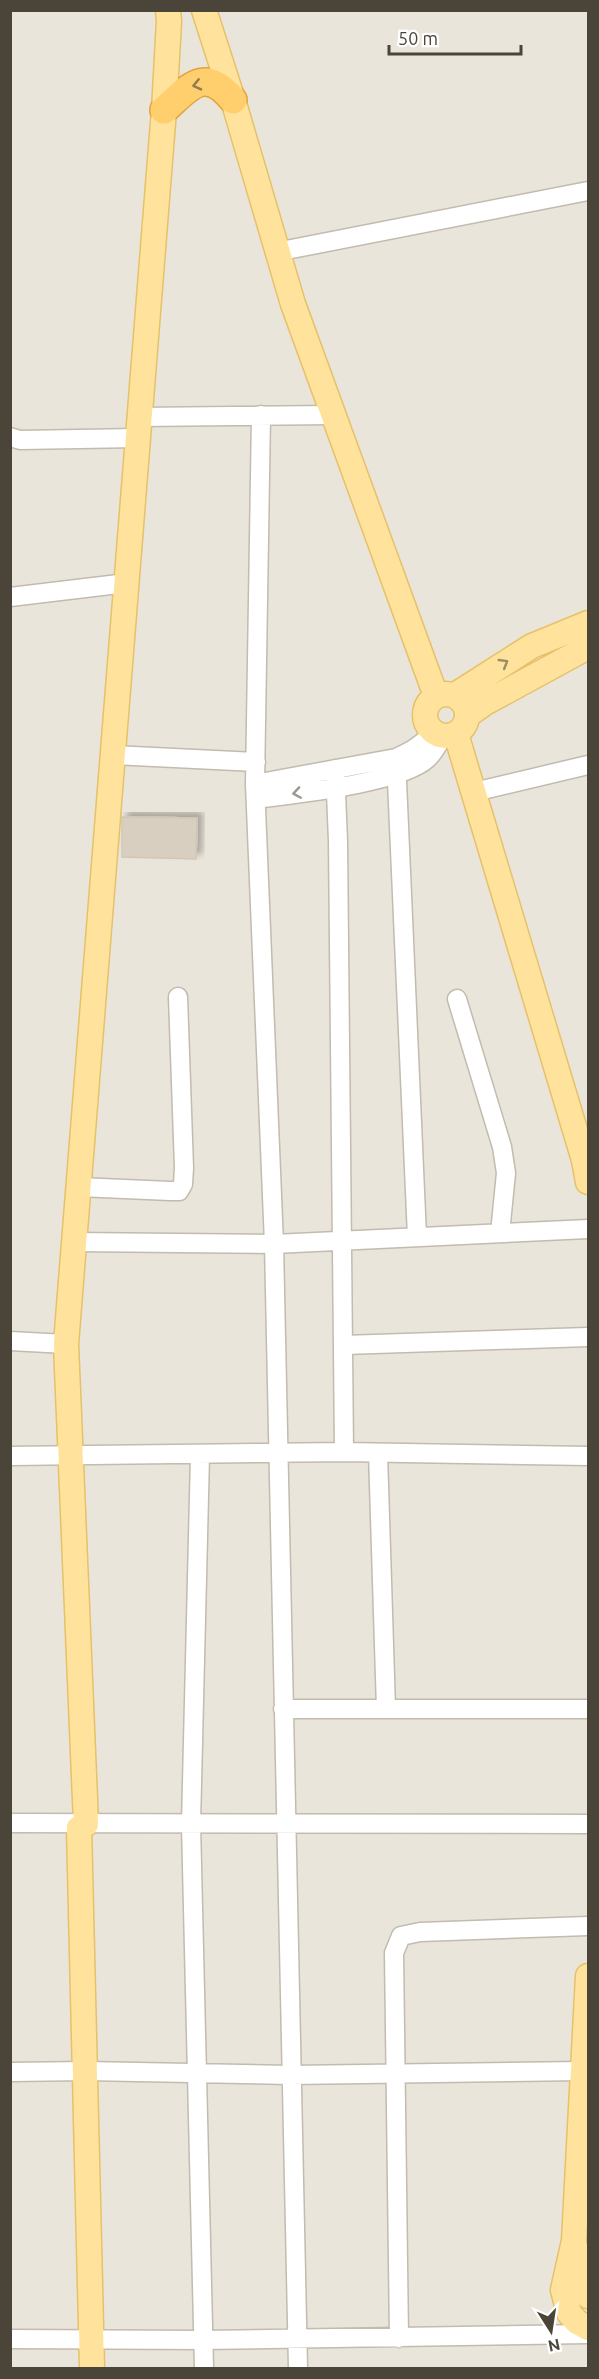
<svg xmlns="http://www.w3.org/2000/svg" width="599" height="2379" viewBox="0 0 599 2379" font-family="Ubuntu,sans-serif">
<defs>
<filter id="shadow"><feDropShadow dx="5.5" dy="-5.5" stdDeviation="3" flood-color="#0004"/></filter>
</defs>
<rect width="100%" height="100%" fill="#f6f3ec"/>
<path fill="#eae5da" d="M11 11H588V2368H11Z"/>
<path fill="#d8cfc1" stroke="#d3c7b4" stroke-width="1.5" filter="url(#shadow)" d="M122 817 197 818 196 859 122 857Z"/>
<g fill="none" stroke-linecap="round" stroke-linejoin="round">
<defs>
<path id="minor" d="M276 252 588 191
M261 415 255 784 274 1244 298 2368
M140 417 332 415
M10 437 20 440 138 438
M10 597 127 583
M113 755 256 762
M396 758 417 1237
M335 769 338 841 344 1452
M255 784 396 758C412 751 422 745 433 732
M474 792 588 765
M256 799C294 794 401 783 427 759 434 753 438 744 443 736
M457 999 502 1147 506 1173 500 1233
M79 1187 170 1191H179L183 1184 184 1168 178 997
M74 1242 274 1244 588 1229
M10 1341 66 1344
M344 1345 588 1337
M378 1453 386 1709
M200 1455 191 1824 204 2368
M10 1456 344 1452 588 1456
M283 1709H588
M10 1823 588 1824
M10 2072 85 2071 290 2075 582 2071
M399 2338 394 1953 401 1936 420 1932 588 1926
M10 2339 203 2340 588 2334"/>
<path id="major" d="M204 10 233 100 293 304 436 696
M425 715a21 21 0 1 1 42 0a21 21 0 1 1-42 0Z
M455 695 532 646 588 623
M468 715 485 703 588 647
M456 734 584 1160 588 1182
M588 1976 574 2241 563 2290 569 2313 577 2322 588 2328
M576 2249 582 2282 588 2296
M92 2368 79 1828 86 1824 66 1344 164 110 169 21 168 10"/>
<path id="highway" d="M164 110C189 88 204 65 233 100"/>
</defs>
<use href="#minor" stroke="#c2bbae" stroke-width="21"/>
<use href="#major" stroke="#e6c16a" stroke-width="27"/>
<use href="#highway" stroke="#e0a43c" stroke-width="30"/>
<use href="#minor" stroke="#fff" stroke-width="18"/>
<use href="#major" stroke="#ffe39c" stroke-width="24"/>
<use href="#highway" stroke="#ffcf6e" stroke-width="27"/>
</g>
<defs><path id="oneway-chevron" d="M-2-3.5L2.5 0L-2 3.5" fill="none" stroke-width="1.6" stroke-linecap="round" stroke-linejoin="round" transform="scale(1.5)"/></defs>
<use stroke="#937c4e" href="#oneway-chevron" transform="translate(197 85) rotate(167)"/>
<use stroke="#9c8c66" href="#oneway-chevron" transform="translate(504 663) rotate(-31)"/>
<use stroke="#9c9892" href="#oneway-chevron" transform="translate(297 793) rotate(171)"/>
<rect width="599" height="2379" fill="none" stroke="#4b4439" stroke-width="24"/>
<g transform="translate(551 2331) rotate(168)" stroke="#ffffff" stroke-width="4.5" paint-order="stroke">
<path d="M0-4.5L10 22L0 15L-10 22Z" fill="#4b4439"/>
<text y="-9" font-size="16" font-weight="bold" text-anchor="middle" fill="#4b4439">N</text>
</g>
<path d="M389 45v9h132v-9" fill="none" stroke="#4b4439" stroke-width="3"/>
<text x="398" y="45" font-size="18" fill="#4b4439" stroke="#ffffff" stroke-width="4.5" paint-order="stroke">50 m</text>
</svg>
